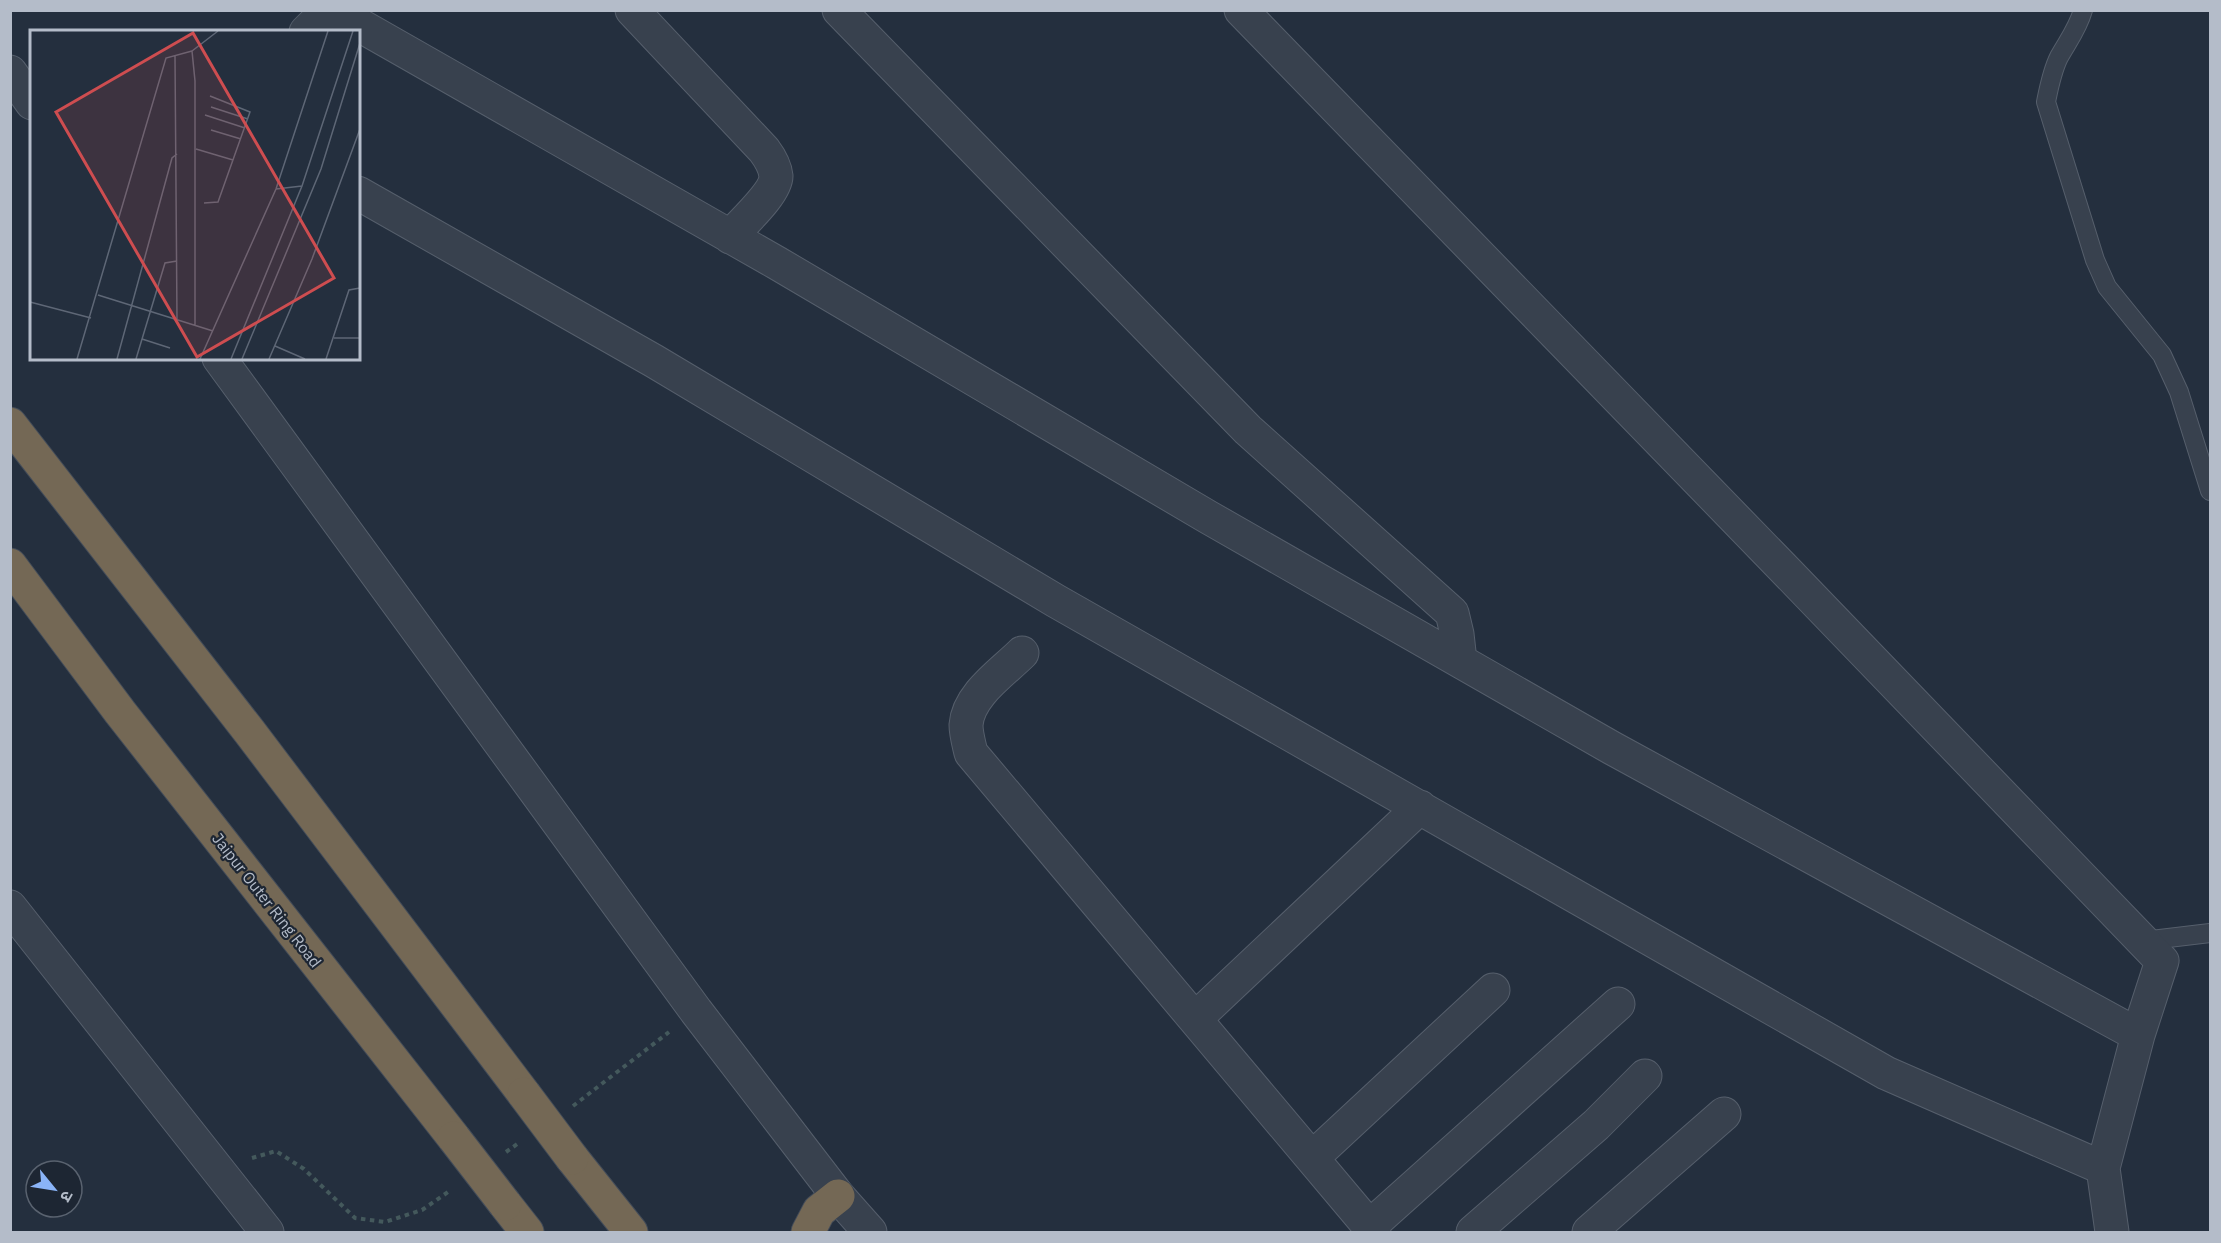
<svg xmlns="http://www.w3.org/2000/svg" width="2221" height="1243" viewBox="0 0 2221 1243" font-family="'IBM Plex Sans','Noto Sans Devanagari',sans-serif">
<rect width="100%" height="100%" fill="#242f3e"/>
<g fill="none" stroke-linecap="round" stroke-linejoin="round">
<defs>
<path id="service" d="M2083 10C2078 28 2068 41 2059 57 2052 71 2049 87 2046 102L2095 260 2107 287 2162 355 2179 392 2210 491
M2143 941 2210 933"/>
<path id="minor" d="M333 10 777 263 1208 517 1612 748 2138 1035
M632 10 764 150C770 158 775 166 776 176 776 193 741 224 730 237
M839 10 1248 430 1452 613 1457 634 1460 661
M306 32 328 10
M10 72 32 103
M358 193 654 361 1056 601 1886 1073 2103 1168 2138 1035 2162 961 1788 573 1241 10
M219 358 696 1011 838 1196 870 1232
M1022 653C1003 672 968 695 966 725 966 734 969 744 971 753L1374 1232
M10 907 267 1232
M1195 1019 1420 807
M1312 1158 1493 990
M2103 1168 2112 1232
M1369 1227 1618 1004
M1473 1232 1596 1125 1645 1076
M1589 1232 1724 1114"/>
<path id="motorway" d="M10 424 249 731 524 1094
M10 565 120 712 454 1138
M572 1158 631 1232
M505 1204 527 1232
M808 1232 819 1211 838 1196"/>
</defs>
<use href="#service" stroke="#565f6c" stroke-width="20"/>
<use href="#minor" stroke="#565f6c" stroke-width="35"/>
<use href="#motorway" stroke="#434c59" stroke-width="35"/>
<path stroke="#44595c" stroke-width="4" stroke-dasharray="4.5 4.5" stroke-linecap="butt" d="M573 1106 669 1032
M506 1152 520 1142
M252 1158 276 1151 304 1169 355 1218 385 1222 422 1210 451 1190"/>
<use href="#service" stroke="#38414e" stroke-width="18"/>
<use href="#minor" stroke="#38414e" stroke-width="33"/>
<use href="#motorway" stroke="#746855" stroke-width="33"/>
<defs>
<path id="motorway-bridge" d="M524 1094 572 1158
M454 1138 505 1204"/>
</defs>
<use href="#motorway-bridge" stroke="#434c59" stroke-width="35" stroke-linecap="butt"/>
<use href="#motorway-bridge" stroke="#746855" stroke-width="33"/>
</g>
<g text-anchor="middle" stroke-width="4.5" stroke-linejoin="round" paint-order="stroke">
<g font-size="16" fill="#b4bcc9" stroke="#1d2633">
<text transform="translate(267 900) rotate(52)" y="6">Jaipur Outer Ring Road</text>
</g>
</g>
<g transform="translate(30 30)">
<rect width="330" height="330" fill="#242f3e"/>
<path fill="none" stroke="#5e6776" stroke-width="1.5" d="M162 21 188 1M145 26 147 290M181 77 218 89M175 85 215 98M181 100 211 109M166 119 203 130M246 159 272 156M174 173 188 172 220 82 180 66M68 265 183 301M0 272 61 288M304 308H330M112 309 140 318M245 316 275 329M47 329 136 28 162 21 165 51V295M87 329 142 128 147 124M106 329 135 233 147 231M170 329 246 159 298 1M201 329 272 156 323 1M212 329 291 139 330 13M239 329 282 229 330 99M296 329 319 260 330 258"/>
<path fill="#ce4d50" fill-opacity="0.15" stroke="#ce4d50" stroke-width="3" d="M163 3 304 248 167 327 26 82Z"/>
<rect width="330" height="330" fill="none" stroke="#b4bcc9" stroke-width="3"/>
</g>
<rect width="2221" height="1243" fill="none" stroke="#b4bcc9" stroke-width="24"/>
<g transform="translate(54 1189) rotate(120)"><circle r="28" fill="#1d2633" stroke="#59626f" stroke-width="1.5"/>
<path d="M0-4.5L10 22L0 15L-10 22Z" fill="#8ab4f8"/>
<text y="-9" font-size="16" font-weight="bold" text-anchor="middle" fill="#b4bcc9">उ</text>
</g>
</svg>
